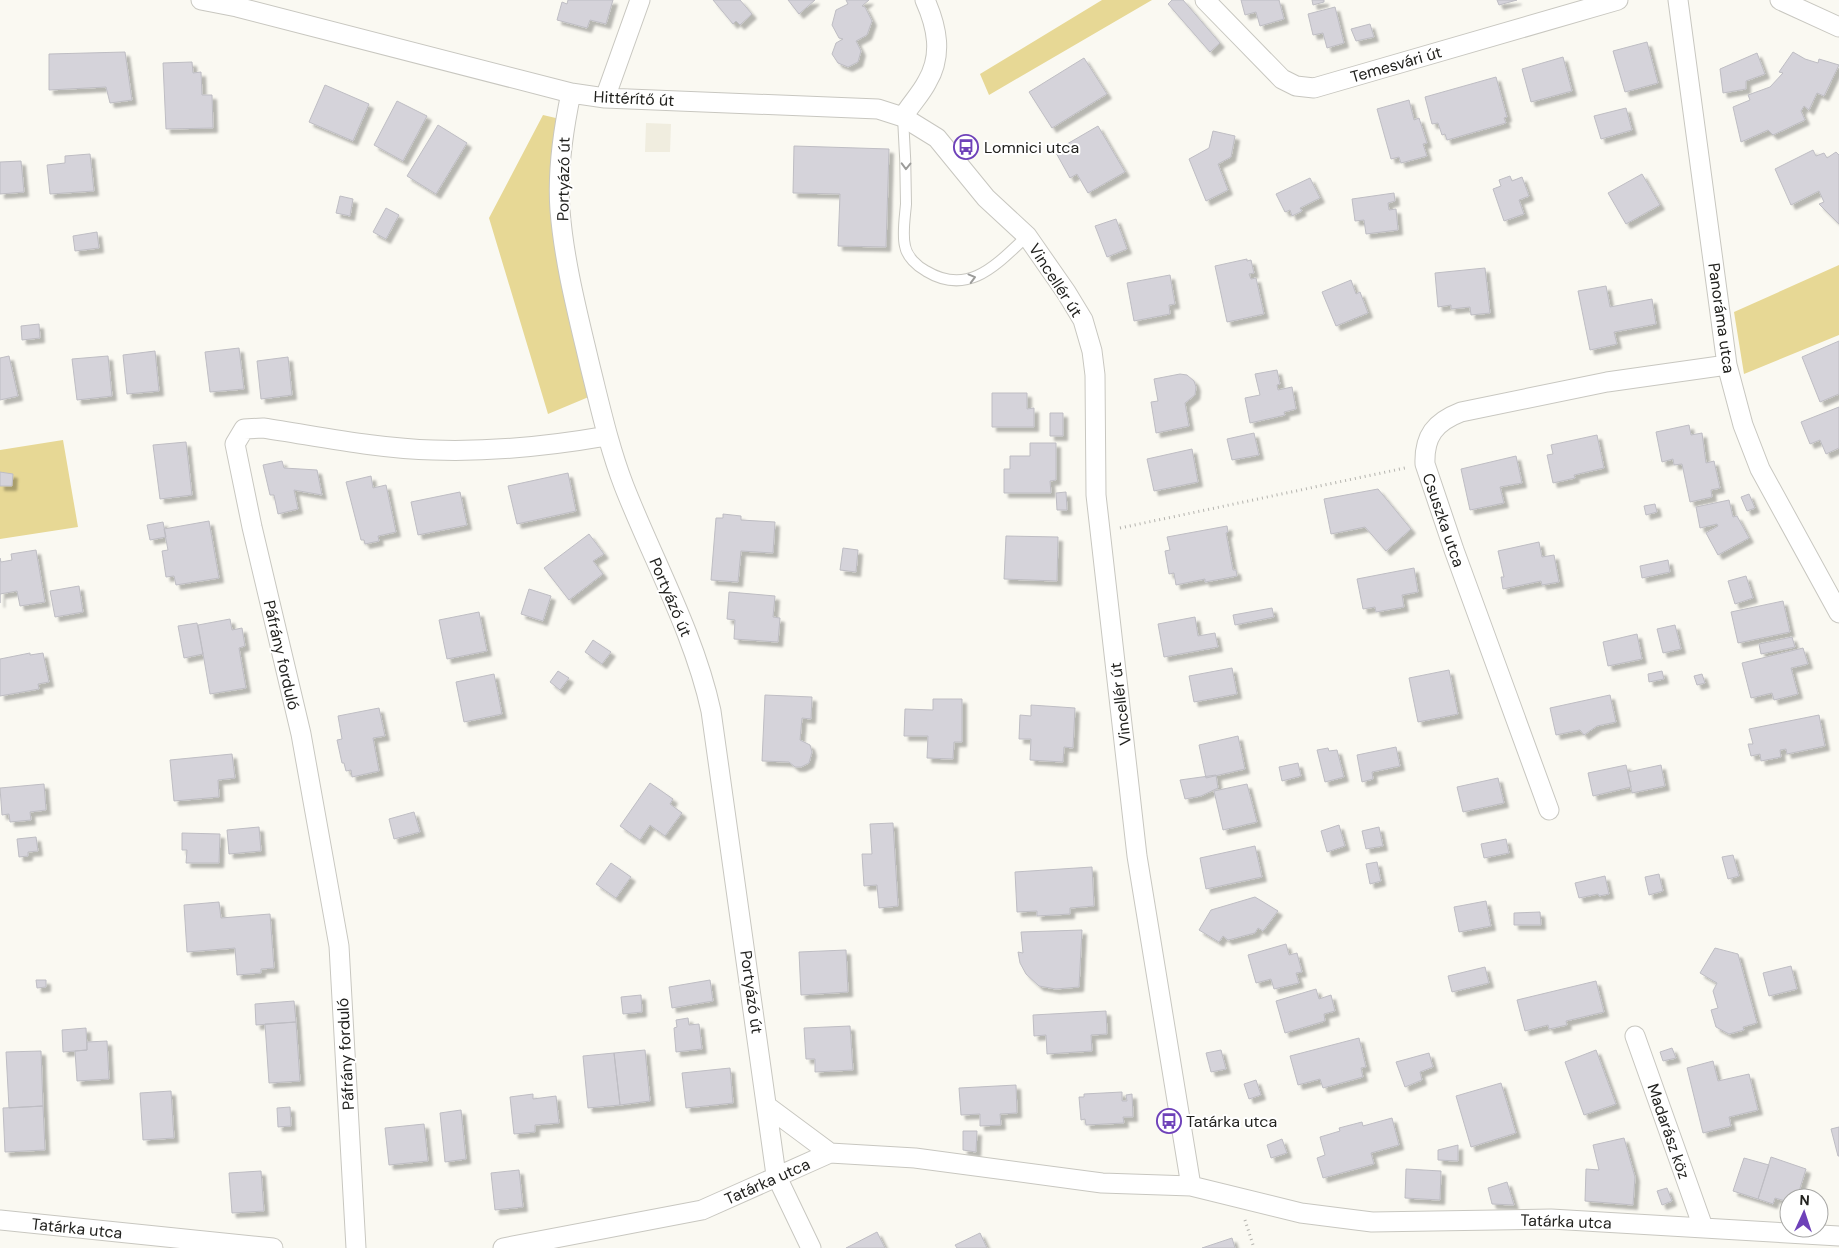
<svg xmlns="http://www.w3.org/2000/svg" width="1839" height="1248" viewBox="0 0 1839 1248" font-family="'DM Sans',sans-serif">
<defs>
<filter id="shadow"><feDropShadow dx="4.5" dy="4.5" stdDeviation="1" flood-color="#0004"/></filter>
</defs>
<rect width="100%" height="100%" fill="#faf9f2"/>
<path fill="#f0eddf" d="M646 123 671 124 670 152H645Z"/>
<path fill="#e7d895" d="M1102 0H1152L989 95 980 74Z
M543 115 560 119 551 183 591 396 548 414 489 218Z
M1839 265V335L1744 374 1734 312Z
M63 440 78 527 0 539V450Z"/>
<path fill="#d5d3da" stroke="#bebdc3" filter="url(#shadow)" d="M568 0H613L606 24 590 20 587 28 557 20 562 2 567 4Z
M713 0H740L752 14 740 25 736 21 733 24Z
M788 0H815L799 14Z
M846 0H869L862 6 865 7 872 21 867 35 856 41 861 51 858 62 848 67 838 63 832 54 836 43 843 39 839 38 832 25 836 10 848 4Z
M1172 0H1183L1220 43 1210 52 1168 4Z
M1241 0H1279L1284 19 1260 26 1256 12 1245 15Z
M1312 0H1324V2L1313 5Z
M1497 0H1517L1499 5Z
M1335 7 1344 43 1327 48 1323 33 1313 35 1308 14Z
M1370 24 1374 37 1356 41 1351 29Z
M1647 42 1658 83 1625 92 1613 51Z
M125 52 132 100 110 103 106 87 49 90V54Z
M1793 52 1805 59 1818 63 1819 59 1839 65 1824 96 1817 93 1809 110 1804 106 1801 111 1805 120 1773 135 1768 130 1741 142 1733 107 1750 100 1748 95 1770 87 1783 73 1779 72Z
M1757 53 1765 74 1746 81V89L1723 93 1720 69Z
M1563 57 1572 91 1531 102 1522 69Z
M1084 58 1107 94 1052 128 1029 92Z
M192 62 193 73 201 72 202 95H212L213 128 166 129 163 63Z
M1496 77 1507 117 1504 118 1506 123 1447 140 1445 134 1442 135 1438 123 1432 124 1425 97Z
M325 85 369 104 353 141 309 122Z
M1409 100 1414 120 1419 118 1427 143 1423 144 1427 156 1401 163 1399 157 1391 159 1377 109Z
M397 101 427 116 403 161 374 145Z
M1626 108 1632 130 1601 139 1594 116Z
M438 125 467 143 436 194 407 176Z
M1098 126 1125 172 1088 193 1077 174 1070 178 1055 151Z
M1213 131 1235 136 1231 157 1218 164 1228 190 1206 201 1189 159 1209 148Z
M794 146 889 149 886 247 838 246 840 194 793 193Z
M1813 150 1816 156 1824 153 1827 158 1836 152 1839 155V224L1819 204 1824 202 1819 191 1791 205 1775 169Z
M90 154 94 191 50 194 47 165 65 163V156Z
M21 161 24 192 0 194V162Z
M1642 174 1660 205 1626 224 1608 193Z
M1510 176 1512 181 1522 177 1529 196 1519 200 1524 214 1504 221 1493 189 1501 186 1499 180Z
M1310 178 1320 198 1300 208 1302 211 1292 216 1290 210 1285 212 1276 194Z
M1394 193 1395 201 1388 203 1389 210 1396 209 1398 230 1366 234 1364 220 1355 221 1352 199Z
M340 196 353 199 350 216 336 213Z
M386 208 399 215 386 239 373 232Z
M1116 219 1127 249 1107 257 1095 226Z
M97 232 99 248 75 251 73 236Z
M1247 259V261L1251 260 1254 273 1249 274 1251 279 1256 278 1264 314 1227 322 1215 266Z
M1485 268 1490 313 1471 315 1470 307 1451 309V305L1438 307 1435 273Z
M1170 275 1175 304 1169 305 1170 314 1134 321 1127 283Z
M1351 280 1356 294 1360 292 1368 313 1336 326 1322 292Z
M1606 286 1610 307 1652 299 1656 324 1614 332 1617 344 1590 350 1578 291Z
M39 324 40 338 22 340 21 326Z
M1839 341V394L1820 402 1802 357Z
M239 348 244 389 210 392 205 352Z
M155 351 159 391 127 394 123 355Z
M9 356 18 396 0 400V358Z
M108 356 112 396 77 400 72 359Z
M288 357 292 395 261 399 257 361Z
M1277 370 1280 384 1277 385 1278 390 1292 387 1296 409 1284 412 1285 415 1250 423 1245 398 1260 395 1255 374Z
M1180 374 1187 375 1194 381 1196 387 1195 395 1185 403 1189 426 1156 433 1151 402 1158 401 1154 379Z
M992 393H1027V409L1034 408V427H992Z
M1839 407V448L1826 454 1820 440 1810 444 1801 422Z
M1050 413H1063V436H1050Z
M1689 425 1691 435 1702 433 1706 463 1714 461 1720 488 1711 490 1712 497 1690 502 1682 464 1674 465 1673 459 1662 462 1656 432Z
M1254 433 1259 455 1232 460 1227 439Z
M1597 435 1604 468 1574 475 1575 478 1553 483 1547 455 1553 454 1551 445Z
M186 442 192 495 160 499 153 445Z
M1030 443H1056V480L1050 481 1051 493H1004V469H1010V456H1030Z
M1192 449 1198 482 1154 491 1147 459Z
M1516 456 1522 483 1500 487 1504 503 1470 510 1461 469Z
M282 461 284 468 317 470 322 495 294 490 298 509 278 514 274 495H270L263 465Z
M0 472 13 474 12 486H0Z
M568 473 576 511 517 524 508 486Z
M371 476 373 488 386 485 396 532 378 536 379 541 365 544 364 540H361L346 482Z
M1378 489 1411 529 1386 551 1365 527 1331 534 1324 499Z
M460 492 467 525 418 535 411 502Z
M1066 492 1067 510H1057L1056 493Z
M1749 494 1755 508 1747 511 1741 497Z
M1729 500 1733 517 1737 516 1749 538 1718 555 1706 533 1718 526 1717 524 1700 528 1696 507Z
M1655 504 1657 512 1646 515 1644 506Z
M723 514 741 516V520L775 522 773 553 741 551 738 582 711 580 716 518H723Z
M209 521 219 578 176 585 174 576 166 577 162 551 168 550 164 529Z
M163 522 166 537 150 540 147 525Z
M1227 526 1228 532 1226 533 1233 570H1236L1237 576 1205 582V579L1176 585 1174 573 1169 574 1165 551 1170 550 1167 537Z
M589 534 604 554 593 561 603 574 569 600 544 568Z
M1006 536 1058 537 1057 581 1004 579Z
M1539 542 1542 557 1554 555 1559 582 1542 585 1541 581 1503 589 1501 577H1504L1498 551Z
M843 548 858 550 856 572 840 570Z
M36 550 45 602 20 606 17 591 0 594V603V558L1 562 12 560 11 554Z
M1668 560 1670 572 1642 578 1640 566Z
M1414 568 1418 592 1402 595 1404 607 1376 612 1375 607 1363 609 1357 579Z
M1746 576 1753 598 1735 604 1728 581Z
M79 586 83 612 55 617 50 591Z
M529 589 551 596 543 621 521 614Z
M729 592 775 596 773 617 780 618 778 642 734 639 735 620 727 619Z
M1783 601 1790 632 1738 643 1731 612Z
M1272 608 1274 617 1235 625 1233 615Z
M479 612 487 651 447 659 439 620Z
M1195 617 1198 636 1215 633 1218 647 1164 657 1158 624Z
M230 619 232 630 242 628 245 646 239 648 246 688 210 694 198 625Z
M197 623 203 654 184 658 178 626Z
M1675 625 1681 649 1663 653 1657 629Z
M1637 634 1642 659 1608 666 1603 642Z
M1792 637 1795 647 1761 654 1759 644Z
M593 640 611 652 602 664 585 652Z
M1803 648 1808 664 1791 668 1798 694 1774 700 1772 693 1751 698 1742 663Z
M30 653V655L43 653 49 682 38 684 39 689 0 696V659Z
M1232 668 1237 694 1194 702 1189 676Z
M1449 670 1458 714 1418 722 1409 678Z
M558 671 569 678 560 690 550 682Z
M1662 671 1664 679 1649 682 1648 674Z
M494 674 502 714 464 722 456 682Z
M1702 674 1705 683 1697 685 1694 676Z
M765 695 812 697 811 719 802 718 800 740 810 745 812 752 809 763 801 767H795L789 762 762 761Z
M1610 695 1616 722 1597 726 1584 735 1580 730 1556 735 1550 708Z
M933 699H962V742H954L953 759 927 758 928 736H904L905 709 933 710Z
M1031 705 1075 708 1073 748 1064 747 1063 762 1030 760 1031 739H1019L1020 715 1031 716Z
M379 708 385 736 373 738 379 771 352 777 351 770 346 771 344 763H342L337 740 342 739 338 716Z
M1819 715 1825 746 1787 754 1786 749 1780 750 1781 757 1761 761 1760 754 1751 756 1748 744H1753L1749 729Z
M1238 736 1245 769 1206 778 1199 745Z
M1396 747 1400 766 1372 772 1373 779 1362 782 1357 755Z
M1328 748 1329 751 1337 750 1344 777 1325 782 1317 750Z
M232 754 235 778 218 780 219 797 174 801 170 760Z
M1298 763 1301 776 1282 781 1279 767Z
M1626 765 1631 787 1593 796 1588 773Z
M1661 765 1665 786 1632 793 1628 772Z
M1216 775 1218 788 1201 796 1185 799 1180 780Z
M1498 778 1504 803 1463 812 1457 787Z
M650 783 673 799 670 804 682 813 665 836 650 825 640 840 620 826Z
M44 784 46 810 30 812 31 820 10 822 9 814 2 815 0 788Z
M1247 784 1257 822 1223 830 1214 791Z
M414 812 420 832 394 839 389 819Z
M893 823 898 906 879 908 877 885 864 886 862 854H872L870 824Z
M1339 825 1345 846 1327 852 1321 831Z
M259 827 261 851 229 854 227 830Z
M1379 827 1383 846 1366 849 1362 831Z
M182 833 220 834 219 863H186L187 850H182Z
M36 837 38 851 28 852V856L19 857 17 839Z
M1506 839 1509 853 1484 858 1481 844Z
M1255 846 1262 877 1206 889 1200 858Z
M1733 855 1739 876 1728 879 1722 857Z
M1377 862 1381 881 1370 884 1366 864Z
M611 863 631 877 616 898 596 884Z
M1092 867 1094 906 1070 908V914L1037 916V911L1017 912 1015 872Z
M1659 874 1663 891 1649 895 1645 877Z
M1605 876 1609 894 1599 896 1598 894 1579 898 1575 883Z
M1255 897 1278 911 1263 931 1258 928 1255 933 1228 940 1223 936 1219 942 1199 930 1211 910Z
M1486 901 1491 926 1459 932 1454 907Z
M219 902 221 918 270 914 274 968 261 969V973L237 975 235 948 187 952 184 905Z
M1540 912 1541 925H1514V913Z
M1082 930 1079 987 1056 989 1039 986 1026 974 1020 963 1018 952 1023 953 1021 932Z
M1286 944 1289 955 1297 953 1302 972 1296 973 1299 983 1274 989 1271 979 1256 983 1248 955Z
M1715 948 1738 954 1757 1023 1743 1027 1744 1030 1729 1034 1716 1027 1711 1010 1718 1008 1713 991 1717 983 1700 973Z
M846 950 848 992 801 995 799 952Z
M1791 966 1797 989 1769 996 1763 973Z
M1485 967 1489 983 1452 992 1448 976Z
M36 980H46V987L37 988Z
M710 980 713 1001 672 1008 669 987Z
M1596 981 1604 1012 1566 1021 1567 1025 1549 1029 1548 1025 1525 1031 1517 1000Z
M1316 989 1319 999 1331 995 1335 1011 1324 1014 1325 1021 1285 1033 1276 1001Z
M641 995 642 1012 623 1014 621 997Z
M294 1001 296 1022 256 1025 255 1004Z
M1106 1011 1107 1034 1091 1035 1092 1051 1047 1054 1046 1035 1034 1036 1033 1015Z
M688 1018 689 1025 699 1024 702 1049 676 1052 674 1028 677 1027 676 1020Z
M296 1022 300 1081 269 1083 265 1024Z
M850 1026 853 1070 815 1072V1059H806L804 1028Z
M86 1028 87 1050 63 1052 62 1030Z
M1359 1038 1366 1067 1361 1068 1363 1077 1323 1088 1320 1079 1298 1085 1290 1056Z
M107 1041 109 1079 77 1081 75 1051 87 1050V1042Z
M1672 1048 1676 1058 1663 1061 1660 1052Z
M645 1050 650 1101 620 1105 614 1053Z
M1221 1050 1226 1069 1211 1072 1206 1053Z
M1596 1050 1616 1104 1584 1115 1565 1062Z
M41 1051 43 1106 9 1108 6 1052Z
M614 1053 620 1105 588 1108 583 1056Z
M1429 1053 1433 1067 1420 1072 1422 1080 1405 1087 1396 1062Z
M1713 1061 1718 1081 1749 1074 1758 1110 1729 1117 1731 1126 1703 1133 1687 1068Z
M730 1068 733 1103 686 1108 682 1073Z
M1256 1080 1261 1095 1249 1099 1244 1084Z
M1501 1083 1516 1133 1471 1147 1456 1096Z
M1016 1085 1017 1113 1000 1114 1001 1125 980 1126V1114L961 1115 959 1088Z
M171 1091 174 1138 143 1140 140 1093Z
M1122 1092V1101H1127L1126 1095 1132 1094 1133 1117H1123L1124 1123 1086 1125 1085 1119 1081 1120 1079 1097H1084V1094Z
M533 1094V1099L556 1096 559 1123 535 1125V1132L514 1134 510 1097Z
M43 1106 45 1150 5 1152 3 1108Z
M290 1107 291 1126 278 1127 277 1108Z
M461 1110 466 1159 445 1162 440 1113Z
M1392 1118 1399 1145 1371 1153 1374 1164 1323 1178 1317 1158 1325 1155 1320 1137 1340 1131 1339 1128 1362 1122 1363 1126Z
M424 1124 428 1161 389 1165 385 1128Z
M1839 1127V1156H1838L1831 1129Z
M963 1131H977L976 1152 963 1150Z
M1624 1138 1635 1177 1633 1205 1585 1201 1586 1169 1599 1170 1593 1145Z
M1282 1139 1287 1153 1271 1158 1267 1145Z
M1458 1145V1161L1438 1160V1150Z
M1771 1157 1806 1169 1797 1198H1789V1202L1775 1198 1773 1204 1758 1199Z
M1744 1158 1769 1165 1758 1199 1733 1191Z
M1406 1169 1441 1171 1440 1200 1405 1198Z
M519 1170 523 1207 495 1210 491 1173Z
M261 1171 264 1211 232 1213 229 1173Z
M1507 1182 1514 1205 1492 1204 1488 1188Z
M1667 1188 1672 1201 1662 1205 1657 1191Z
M877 1232 885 1248H846Z
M980 1233 987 1248H957L955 1245Z
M1232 1238 1235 1248H1202Z"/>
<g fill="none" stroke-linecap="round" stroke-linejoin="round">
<defs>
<path id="service" d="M903 117C905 146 906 175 906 204 905 217 902 234 905 246 907 257 917 266 926 271 969 297 997 264 1027 236"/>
<path id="minor" d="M201 0 237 7 571 93 605 98 878 109 903 117 937 138 986 198 1027 236 1066 292 1083 320 1092 351 1095 375 1096 495 1137 856 1191 1186
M1205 0 1282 79 1296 86 1314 88 1618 0
M1678 0 1727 365 1743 425 1760 469 1839 613
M1780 0 1839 27
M571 93C563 131 557 171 560 210 564 262 578 315 590 366 600 406 609 447 624 486 653 560 694 633 711 711L776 1175 811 1248
M605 98 640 0
M903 117C910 105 921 94 927 82 943 55 937 27 925 0
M1549 810 1454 550 1425 464C1424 436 1435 422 1461 412L1607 382 1727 365
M1635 1036 1703 1227
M768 1107 830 1153
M0 1220 273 1248
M356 1248 339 946 301 734 252 527 235 444 244 429 263 428C317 436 379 449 433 450 491 452 550 446 607 436
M503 1248 702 1210 830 1153 915 1158 1102 1183 1191 1186 1301 1213 1372 1222 1551 1219 1839 1236"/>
</defs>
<use href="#service" stroke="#c8c7c0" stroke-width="12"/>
<use href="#minor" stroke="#c8c7c0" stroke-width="21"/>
<path stroke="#b4b3ae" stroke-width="3" stroke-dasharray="1 4" stroke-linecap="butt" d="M1120 528 1405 468
M1245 1220 1254 1248"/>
<use href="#service" stroke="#fff" stroke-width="10"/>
<use href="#minor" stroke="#fff" stroke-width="19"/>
</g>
<defs><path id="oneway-chevron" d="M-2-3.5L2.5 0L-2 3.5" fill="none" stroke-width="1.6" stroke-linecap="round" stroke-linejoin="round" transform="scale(1.25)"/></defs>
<g stroke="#9c9c9a">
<use href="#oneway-chevron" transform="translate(906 166) rotate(91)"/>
<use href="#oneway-chevron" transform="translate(972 278) rotate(-15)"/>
</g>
<defs>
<symbol id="bus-ring" viewBox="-11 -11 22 22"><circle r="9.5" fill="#fff" stroke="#6e41b9" stroke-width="1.5"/><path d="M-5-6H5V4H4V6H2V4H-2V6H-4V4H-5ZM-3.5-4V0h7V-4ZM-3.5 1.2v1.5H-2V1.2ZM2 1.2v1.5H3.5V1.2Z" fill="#6e41b9"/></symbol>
</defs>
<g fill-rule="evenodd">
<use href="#bus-ring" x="952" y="133" width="28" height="28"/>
<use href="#bus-ring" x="1155" y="1107" width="28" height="28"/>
</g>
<g text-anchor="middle" stroke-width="4" stroke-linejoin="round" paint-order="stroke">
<g font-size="16" fill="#22221f" stroke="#fff">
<text transform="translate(1396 64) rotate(-16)" y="6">Temesvári út</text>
<text transform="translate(634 98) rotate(3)" y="6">Hittérítő út</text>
<text transform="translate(563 179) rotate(-89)" y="6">Portyázó út</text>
<text transform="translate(1056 280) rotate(57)" y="6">Vincellér út</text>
<text transform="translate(1722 318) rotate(82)" y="6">Panoráma utca</text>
<text transform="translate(1444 520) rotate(71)" y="6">Csuszka utca</text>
<text transform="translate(671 597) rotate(67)" y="6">Portyázó út</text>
<text transform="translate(282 655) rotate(77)" y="6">Páfrány forduló</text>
<text transform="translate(1120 704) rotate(-97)" y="6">Vincellér út</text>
<text transform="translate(752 992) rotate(82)" y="6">Portyázó út</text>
<text transform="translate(345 1054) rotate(-93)" y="6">Páfrány forduló</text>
<text transform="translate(1669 1131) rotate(71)" y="6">Madarász köz</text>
<text transform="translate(767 1181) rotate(-24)" y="6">Tatárka utca</text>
<text transform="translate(1566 1221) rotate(2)" y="6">Tatárka utca</text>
<text transform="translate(77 1228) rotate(6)" y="6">Tatárka utca</text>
</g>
<g font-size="16" fill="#22221f" stroke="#fff" text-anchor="start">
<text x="984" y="153">Lomnici utca</text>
<text x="1186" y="1127">Tatárka utca</text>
</g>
</g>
<g transform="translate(1804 1213) rotate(3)"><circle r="24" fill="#ffffff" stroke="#a7a7a5"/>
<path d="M0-4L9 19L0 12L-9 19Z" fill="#6e41b9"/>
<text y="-8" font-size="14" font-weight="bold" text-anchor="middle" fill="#22221f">N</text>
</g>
</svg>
